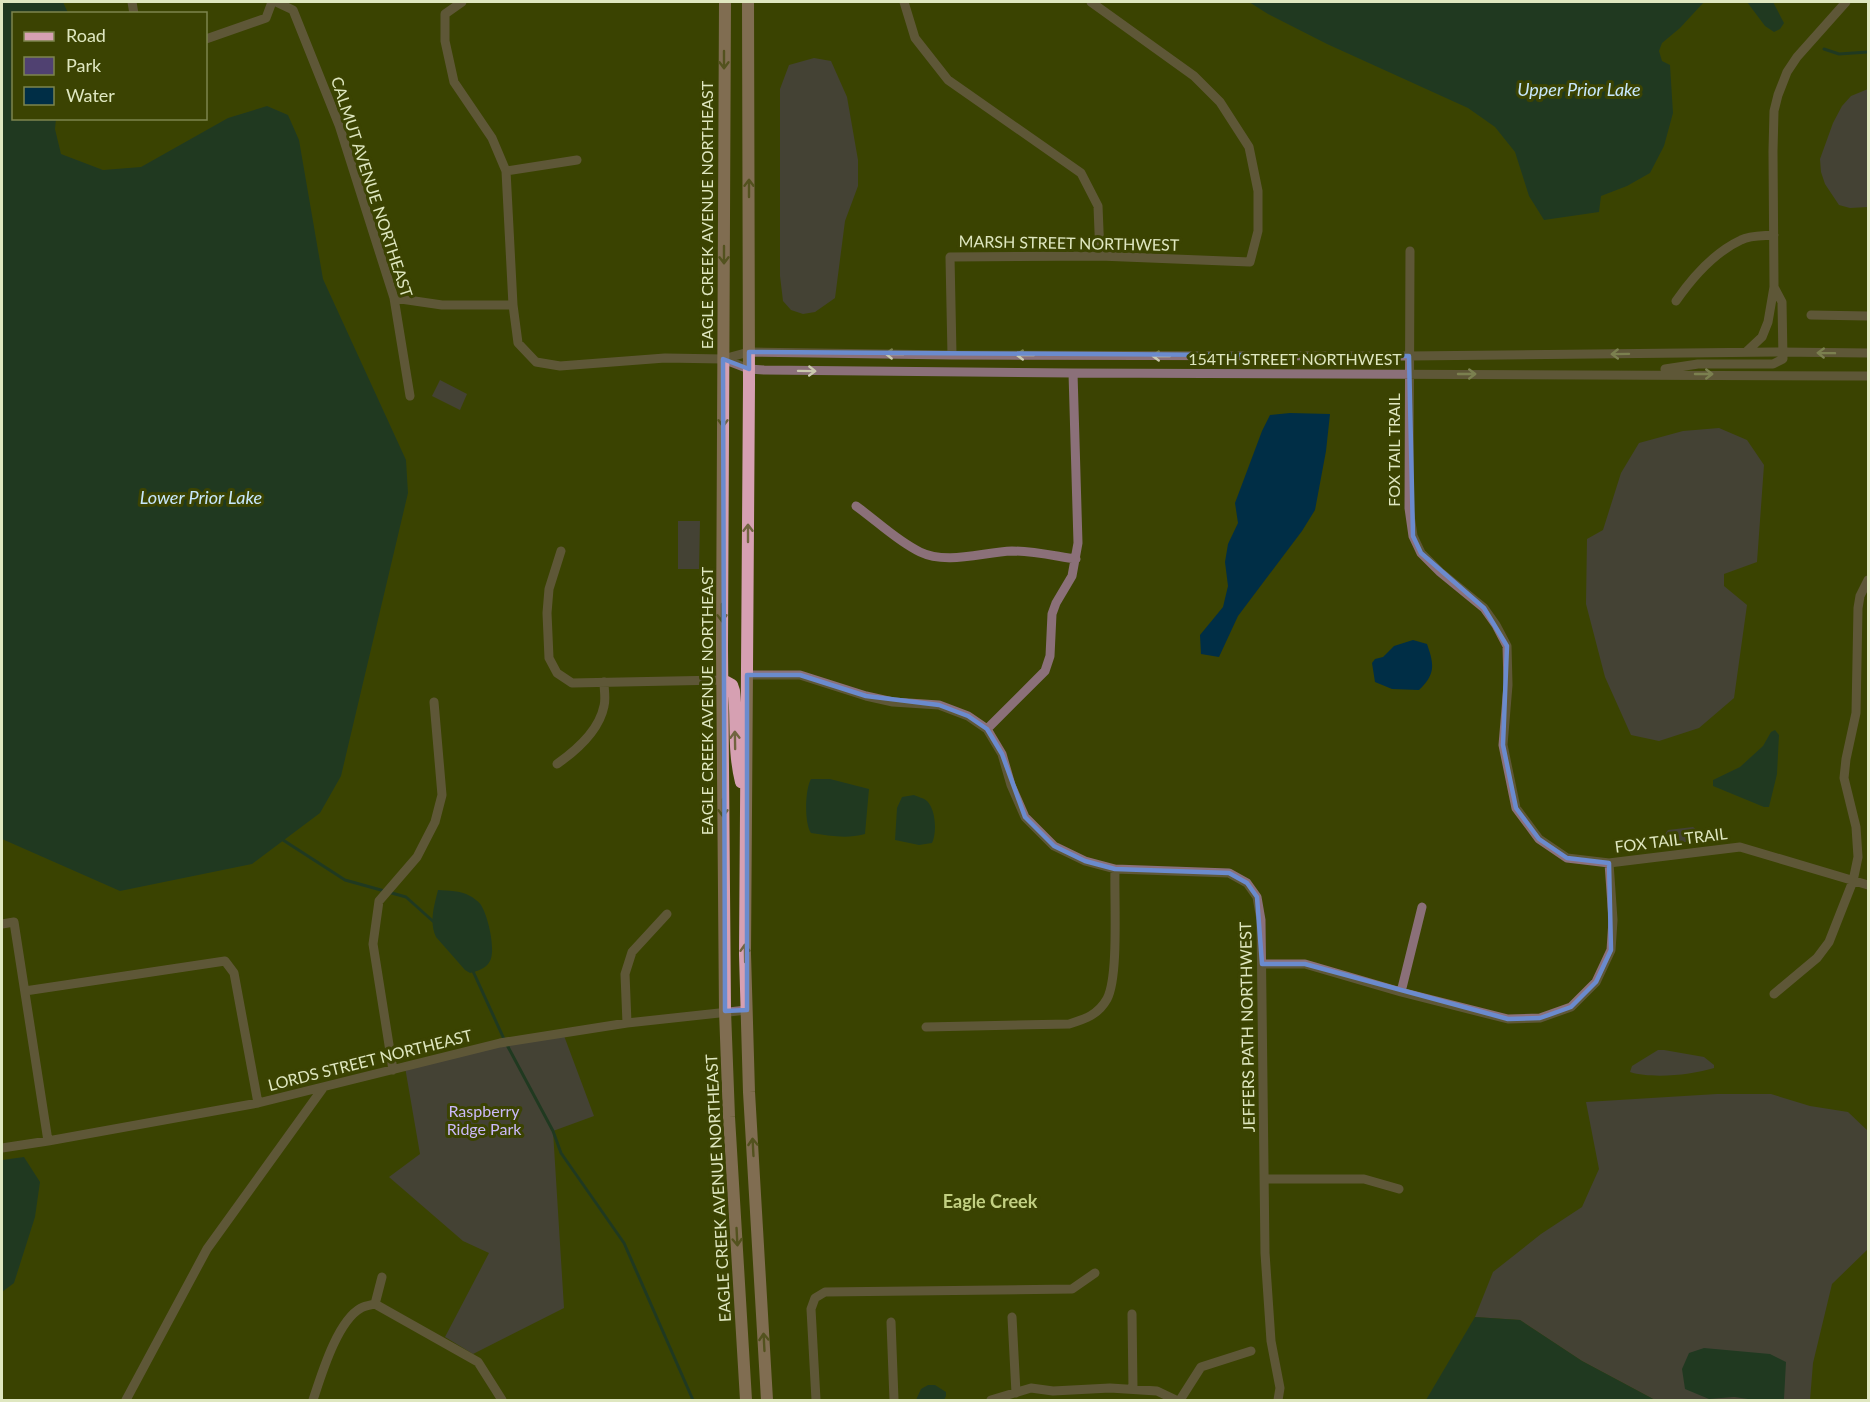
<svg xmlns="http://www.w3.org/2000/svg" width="1870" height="1402" viewBox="0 0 1870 1402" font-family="Lato,sans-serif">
<rect width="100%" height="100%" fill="#3b4302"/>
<path fill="#504171" d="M814 58 831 61 847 97 858 160V186L845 221 835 298 815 312 803 314 791 310 783 301 780 276V89L789 65Z
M1868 89V207L1850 208 1839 205 1825 184 1821 172 1820 159 1833 123 1842 106 1851 96Z
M440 380 467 394 460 410 432 396Z
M1719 428 1747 440 1764 465 1757 562 1724 574V586L1747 605 1734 698 1699 728 1659 741 1631 735 1605 677 1586 604 1587 539 1603 530 1621 473 1639 443 1683 431Z
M678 521H700L699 569H678Z
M1693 827 1698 831 1699 840 1671 844 1666 840 1665 834 1668 830Z
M563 1033 594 1116 553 1131 564 1308 473 1354 445 1337 489 1253 463 1241 389 1177 420 1154 405 1067Z
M1658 1050H1664L1704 1057 1714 1065V1068C1692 1075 1652 1079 1630 1072L1632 1066Z
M1717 1094H1771L1810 1106 1848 1112 1868 1131V1249L1832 1284 1813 1363 1810 1400H1655L1582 1361 1520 1320 1475 1317 1493 1272 1541 1234 1582 1207 1599 1169 1586 1102Z"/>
<path fill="#002e46" d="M2 2H63L68 13 14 14V118L56 119 55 129 61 154 103 170 141 167 228 118 267 106 288 115 299 140 323 279 406 460 408 493 341 776 320 813 252 864 120 891 2 839Z
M1249 2H1704L1680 28 1662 43 1659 51 1662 61 1670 65 1673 113 1664 146 1650 173 1627 186 1601 196 1599 212 1544 220 1529 196 1515 152 1495 127 1468 108 1327 44 1268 14Z
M1747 2H1773L1784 23 1780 29 1774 32 1765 26Z
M1290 413 1330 414 1326 451 1315 510 1302 531 1238 616 1219 657 1201 654 1200 635 1223 607 1228 586 1225 562 1228 544 1238 523 1235 503 1262 431 1270 415Z
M1413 640 1427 644C1434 664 1436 674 1419 690L1392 689 1375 682 1372 663 1375 659 1383 657 1394 646Z
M1775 730 1779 735 1777 774 1769 807H1764L1713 786V780L1740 767 1763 746 1771 732Z
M811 779H830L869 789 865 834C847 839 830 836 811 833 804 823 805 789 811 779Z
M914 795C918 797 924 798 927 801 936 810 937 833 932 843L919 845 895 840 897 808 902 797Z
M438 890C449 891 460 890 470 896 474 898 479 902 481 905 488 916 496 949 490 961 486 969 477 971 470 973L465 970 436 937C429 923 434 906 438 890Z
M24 1157 40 1182 35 1217 14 1283 2 1292V1160Z
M1475 1317 1520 1320 1582 1361 1655 1400H1426Z
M1704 1348 1770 1354 1786 1362 1784 1399 1755 1400 1734 1397 1709 1399 1685 1389 1682 1369 1689 1353Z
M928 1385H935L946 1392V1396L944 1400H916L921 1389Z"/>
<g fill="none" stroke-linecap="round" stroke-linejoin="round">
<path stroke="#002e46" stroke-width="3" d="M1824 49 1839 54 1868 52
M283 840 345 880 406 897 435 923
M472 969 504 1039
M507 1045 553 1131 561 1153 624 1243 693 1400"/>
<path stroke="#8b7079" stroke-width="9" d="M132 2 134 14
M276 2 293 10 339 125 394 298 410 396
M462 2 445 14V41L454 82 492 138 506 171 513 305 518 343 536 362 560 366 665 358 723 359 749 352 952 355 1409 356 1776 352 1868 353
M904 2 915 38 948 80 1081 173 1098 206 1100 256
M206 39 266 18 272 2
M506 171 577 160
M1410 251 1409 508 1413 536 1421 553 1440 572 1484 608 1496 625 1507 646 1508 685 1503 745 1516 808 1539 839 1567 858 1609 863 1740 847 1868 885
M394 298 442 305H513
M1676 301C1692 278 1715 252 1741 240 1750 235 1764 236 1774 235
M1811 315 1868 316
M1746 352 1762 337 1768 322 1774 287 1773 151 1774 111 1778 95 1787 72 1797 57 1846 2
M952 355 950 257 1100 256 1250 262 1258 231V191L1249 147 1220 102 1194 76 1091 2
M723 359 749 369 764 370 1073 373 1868 376
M1665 369 1698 364H1773L1783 359 1782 302 1774 287
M856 506C877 521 897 541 920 552 947 565 983 552 1012 551 1033 551 1055 556 1076 559
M561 551 549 589 547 613 549 658 557 673 572 683 723 680
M747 675H800L866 696 893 702 939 705 968 716 987 729 1002 754 1011 785 1025 817 1054 846 1085 861 1115 869 1229 873 1247 883 1257 897 1261 920 1265 1253 1271 1341 1280 1388 1278 1400
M987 729 1045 671 1050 656 1052 614 1056 603 1072 576 1078 543 1073 373
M557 764C577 750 599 731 604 706 606 699 604 690 604 682
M2 924 14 922 48 1141
M1262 964H1305L1401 992 1508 1019 1540 1018 1571 1007 1596 982 1611 950 1613 920 1609 863
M25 991 225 961 234 973 258 1103
M1401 992 1422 907
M1774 994 1817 958 1829 942 1853 881 1858 857 1856 827 1844 778 1846 759 1856 713 1858 608 1860 596 1868 580
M627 1023 625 974 632 952 667 914
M926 1027 1069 1024C1085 1019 1098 1015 1107 999 1119 977 1114 899 1115 869
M393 1070 373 944 379 901 417 857 435 822 442 795 434 702
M2 1148 48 1141 258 1103 500 1043 627 1023 747 1010
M1264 1179H1364L1399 1189
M375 1304 478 1362 502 1400
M1132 1314 1133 1389
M1012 1317 1016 1393
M891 1322 894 1400
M126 1400 207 1249 323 1088
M313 1400C321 1376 337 1321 361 1308 365 1306 371 1305 375 1304L382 1277
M816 1400 811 1309 815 1298 825 1292 1072 1289 1095 1273
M991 1400 1031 1388 1053 1391 1110 1388 1157 1391 1176 1400
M1180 1400 1201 1367 1251 1351"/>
<path stroke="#d6a0b2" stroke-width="12" d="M725 2 722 648 725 1011 729 1117 746 1400
M748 2 749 384 745 954 749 1092 767 1400
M723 680 732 685 734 691C737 722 733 750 741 782"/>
</g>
<defs><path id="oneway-shaft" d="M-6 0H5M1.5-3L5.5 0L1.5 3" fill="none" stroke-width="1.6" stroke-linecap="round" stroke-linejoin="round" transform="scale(1.5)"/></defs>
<g stroke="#716440">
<use href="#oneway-shaft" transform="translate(724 60) rotate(90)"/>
<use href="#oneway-shaft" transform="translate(749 188) rotate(-90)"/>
<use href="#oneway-shaft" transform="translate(724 255) rotate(90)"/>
<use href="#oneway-shaft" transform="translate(723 418) rotate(90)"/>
<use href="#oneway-shaft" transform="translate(748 533) rotate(-90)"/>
<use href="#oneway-shaft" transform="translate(722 613) rotate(90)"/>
<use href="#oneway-shaft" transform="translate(735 740) rotate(-91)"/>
<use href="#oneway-shaft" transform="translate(723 808) rotate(90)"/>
<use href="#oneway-shaft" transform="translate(745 953) rotate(-91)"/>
<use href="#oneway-shaft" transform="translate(753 1147) rotate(-93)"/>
<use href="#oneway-shaft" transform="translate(737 1237) rotate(87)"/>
<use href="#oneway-shaft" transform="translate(764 1342) rotate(-93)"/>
</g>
<g stroke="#cac9ae">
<use href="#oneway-shaft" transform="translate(1826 353) rotate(-179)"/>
<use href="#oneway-shaft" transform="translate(894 354) rotate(-179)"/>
<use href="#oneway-shaft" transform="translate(1620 354) rotate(179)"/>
<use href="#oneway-shaft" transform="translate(1025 355) rotate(-180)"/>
<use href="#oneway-shaft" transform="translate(1161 356) rotate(-180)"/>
<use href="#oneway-shaft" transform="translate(807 371) rotate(1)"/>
<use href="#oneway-shaft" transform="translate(1467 374)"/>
<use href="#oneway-shaft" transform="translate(1704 374)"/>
</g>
<path d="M0 0H1870V1402H0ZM749 352 1409 356 1413 536 1421 553 1484 608 1507 646 1503 745 1516 808 1539 839 1567 858 1609 863 1611 950 1596 982 1571 1007 1540 1018 1508 1019 1305 964H1262L1257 897 1247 883 1229 873 1115 869 1085 861 1054 846 1025 817 1002 754 987 729 968 716 939 705 866 696 800 675H747V1010L725 1011 723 359 749 369Z" fill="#3b4302" fill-opacity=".55" fill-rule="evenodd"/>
<path fill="none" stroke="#6b8bce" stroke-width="4.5" stroke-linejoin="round" d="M749 352 1409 356 1413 536 1421 553 1484 608 1507 646 1503 745 1516 808 1539 839 1567 858 1609 863 1611 950 1596 982 1571 1007 1540 1018 1508 1019 1305 964H1262L1257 897 1247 883 1229 873 1115 869 1085 861 1054 846 1025 817 1002 754 987 729 968 716 939 705 866 696 800 675H747V1010L725 1011 723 359 749 369Z"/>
<g text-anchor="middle" stroke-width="6" stroke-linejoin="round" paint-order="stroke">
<g font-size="16" fill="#dfe7c0" stroke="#3b4302">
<text transform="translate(372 187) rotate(72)" y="6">CALMUT AVENUE NORTHEAST</text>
<text transform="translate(707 215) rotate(-90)" y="6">EAGLE CREEK AVENUE NORTHEAST</text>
<text transform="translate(1069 243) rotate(1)" y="6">MARSH STREET NORTHWEST</text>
<text x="1295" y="365">154TH STREET NORTHWEST</text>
<text transform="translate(1394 450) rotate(-90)" y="6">FOX TAIL TRAIL</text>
<text transform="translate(707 701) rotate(-90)" y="6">EAGLE CREEK AVENUE NORTHEAST</text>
<text transform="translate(1671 840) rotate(-7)" y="6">FOX TAIL TRAIL</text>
<text transform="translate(1247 1027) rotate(-91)" y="6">JEFFERS PATH NORTHWEST</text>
<text transform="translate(370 1060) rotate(-14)" y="6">LORDS STREET NORTHEAST</text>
<text transform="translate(718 1188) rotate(-93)" y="6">EAGLE CREEK AVENUE NORTHEAST</text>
</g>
<g font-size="16" fill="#cab9f8" stroke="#3b4302">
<text x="484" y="1117">Raspberry<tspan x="484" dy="18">Ridge Park</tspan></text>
</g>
<g font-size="18" font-style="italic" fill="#c7e7fc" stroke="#3b4302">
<text x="1579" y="96">Upper Prior Lake</text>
<text x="201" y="504">Lower Prior Lake</text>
</g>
<g font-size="18" font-weight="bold" fill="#c2d082" stroke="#3b4302">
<text x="990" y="1208">Eagle Creek</text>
</g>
</g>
<rect width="1870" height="1402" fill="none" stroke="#dfe7c0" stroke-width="6"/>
<rect x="12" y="12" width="195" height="108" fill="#3b4302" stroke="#7d854e" stroke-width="1.5"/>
<rect x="24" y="32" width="30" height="9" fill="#d6a0b2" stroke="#7d854e" stroke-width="1.5"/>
<text x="66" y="42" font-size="18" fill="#dfe7c0">Road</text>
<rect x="24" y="57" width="30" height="18" fill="#504171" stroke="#7d854e" stroke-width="1.5"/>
<text x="66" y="72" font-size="18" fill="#dfe7c0">Park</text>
<rect x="24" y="87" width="30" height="18" fill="#002e46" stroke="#7d854e" stroke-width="1.5"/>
<text x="66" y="102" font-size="18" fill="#dfe7c0">Water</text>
</svg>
